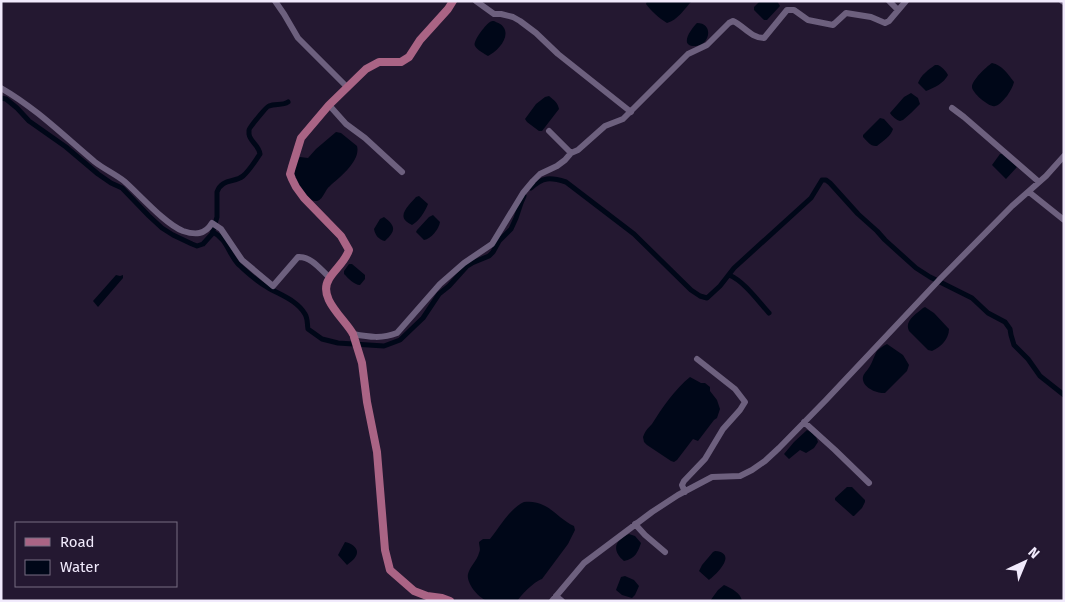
<svg xmlns="http://www.w3.org/2000/svg" width="1065" height="602" viewBox="0 0 1065 602" font-family="'Fira Sans',sans-serif">
<rect width="100%" height="100%" fill="#241831"/>
<path fill="#000718" d="M647 1H692C684 9 678 20 667 23 659 18 651 11 646 4Z
M760 1H777L780 6 767 20H764L754 10V7Z
M494 21C498 23 502 24 504 28 510 38 497 52 488 56 485 54 477 50 475 46 472 42 486 24 490 22 491 21 492 21 494 21Z
M697 23C714 23 710 45 696 46 678 47 691 29 697 23Z
M992 63C1002 65 1008 74 1014 82 1013 87 1010 91 1007 96 1004 99 1000 105 995 106 990 108 972 93 972 87 972 80 986 67 992 63Z
M935 65H938C942 67 946 71 948 75 944 83 934 88 926 91L918 83C921 75 928 70 935 65Z
M911 93 918 98 920 104 911 113 903 120 900 121C896 120 892 116 890 113L904 97Z
M549 96C554 100 558 103 559 109L542 131H539L527 122 525 119 536 104 545 97Z
M880 118 884 119 893 129C891 136 883 141 877 146 871 147 867 141 863 137V135Z
M336 132 341 133 357 146C361 161 340 177 330 186 325 189 323 202 315 201 311 201 308 197 306 194 295 184 290 169 300 157L308 158 316 149Z
M1000 154H1002L1017 167 1006 179 992 165Z
M419 196 428 204C425 212 419 221 412 225 409 223 406 222 405 220 399 213 412 202 416 197Z
M433 215 440 222C439 229 431 239 424 240L416 232 417 230 429 217Z
M384 217C396 226 396 231 385 241 379 240 375 235 374 229L380 219Z
M349 264H352L365 275V279L360 285C354 285 348 278 344 274V271Z
M116 275 120 276 123 275V278L98 307 93 301Z
M925 307 934 313 949 329C949 339 941 347 932 351L928 350 909 331C904 321 916 314 923 308Z
M887 344 903 355 909 365 907 371 885 393C878 394 864 388 863 380 862 375 866 372 868 369 872 364 874 356 877 351 880 348 883 346 887 344Z
M690 377 701 383H705L710 387V391L717 400 720 409 717 418 714 420 698 441 693 439 677 460 674 462 671 461 647 445 644 442 643 437C645 431 648 428 652 424 662 408 675 389 690 377Z
M807 430C812 432 817 437 818 442L814 448 806 453 800 450 789 459 784 454 794 442Z
M847 487H852L865 500V502L862 508 854 516H853L835 500V498Z
M524 502C548 499 556 518 574 526L575 530 568 544 542 579C535 581 522 594 518 600L516 601C507 601 497 602 488 601 479 599 466 583 468 574 470 566 477 561 479 553 481 549 479 546 479 542L483 539H490C500 527 509 509 524 502Z
M629 534 635 536 641 543C638 552 635 559 624 561 611 550 615 540 629 534Z
M345 542C352 543 360 549 356 556 354 560 350 562 347 565L338 555Z
M715 551C738 553 717 574 709 580L699 571 702 565 713 552Z
M625 576 634 580 639 586 635 595 632 598 622 595 616 590 621 577Z
M724 585C731 588 741 593 742 601H710L718 590Z"/>
<g fill="none" stroke-linecap="round" stroke-linejoin="round">
<path stroke="#000718" stroke-width="5" d="M1 98 6 99 17 108 29 121 66 147 98 174 111 183 122 188 149 216 162 228 173 235 192 244 197 246 203 244 212 234 217 217V192C222 178 235 183 243 176 250 170 255 161 260 154 259 145 250 142 249 134 249 132 249 131 249 130 249 128 267 106 269 106 275 103 282 106 288 102
M531 188C543 177 550 177 566 182L634 234 691 290 700 296 707 298 720 286 734 268 811 198 822 180H826L830 183 858 214 877 231 885 240 916 268 930 277 972 298 988 313 1005 322 1010 329 1011 335 1014 345 1028 359 1040 376 1064 395
M213 232C227 239 229 255 239 265 248 273 256 281 267 287 280 295 297 300 305 314 308 319 307 324 308 329L322 339 338 343 384 346 400 340 423 318 439 294 449 286 467 266 472 263 489 256 493 252 499 241 511 229 516 218 521 203 524 196
M729 275C744 281 758 301 769 313"/>
<path stroke="#6d607e" stroke-width="6" d="M275 1 284 14 298 38 347 87
M476 1 494 14H501L513 17 520 21 536 33 558 54 631 112
M889 1 898 10
M1062 1 1064 2
M1 88C36 108 65 137 95 162 104 169 115 174 124 181 139 194 165 224 183 231 195 235 205 235 212 223L221 229 242 260 273 286 298 257C311 256 321 270 330 278
M329 105 346 124 365 138 402 172
M952 108 964 117 1039 182
M571 153 578 150 605 126 623 119 688 54 707 45 729 23 733 21C744 26 751 38 764 38L787 10H794L808 20 833 25 846 13 871 17 885 23 889 21 906 1
M1029 192 1064 220
M353 334C369 337 382 339 397 333L440 284 464 263 492 244 523 193 533 181 540 174 557 166 565 160 571 153 549 131
M804 422 835 450 869 483
M685 492 682 485 684 481 705 459 723 429 740 410 745 402 735 389 697 359
M635 524 645 535 665 552
M556 596 562 601
M552 601 584 563 652 512 678 495 712 477 740 476 752 470 765 461 779 448 826 400 941 278 1012 206 1046 176 1064 156"/>
<path stroke="#aa6485" stroke-width="8" d="M353 334C345 319 317 298 329 279 335 269 345 262 349 250L341 236 304 198 296 187 292 179 290 174 292 167 301 138 329 105 366 69 379 62H401L409 57 420 40 448 9 453 1
M354 337 362 363 367 402 377 452 385 550 390 570 414 591 427 596 442 598 450 601"/>
</g>
<rect width="1065" height="602" fill="none" stroke="#f1eafc" stroke-width="5"/>
<rect x="15" y="522" width="162" height="65" fill="#241831" stroke="#766c82"/>
<rect x="25" y="538" width="25" height="8" fill="#aa6485" stroke="#766c82"/>
<text x="60" y="547" font-size="15" fill="#f1eafc">Road</text>
<rect x="25" y="560" width="25" height="15" fill="#000718" stroke="#766c82"/>
<text x="60" y="572" font-size="15" fill="#f1eafc">Water</text>
<g transform="translate(1025 562) rotate(44)" stroke="#241831" stroke-width="4" paint-order="stroke">
<path d="M0-4L9 19L0 12L-9 19Z" fill="#f1eafc"/>
<text y="-8" font-size="14" font-weight="bold" text-anchor="middle" fill="#f1eafc">N</text>
</g>
</svg>
